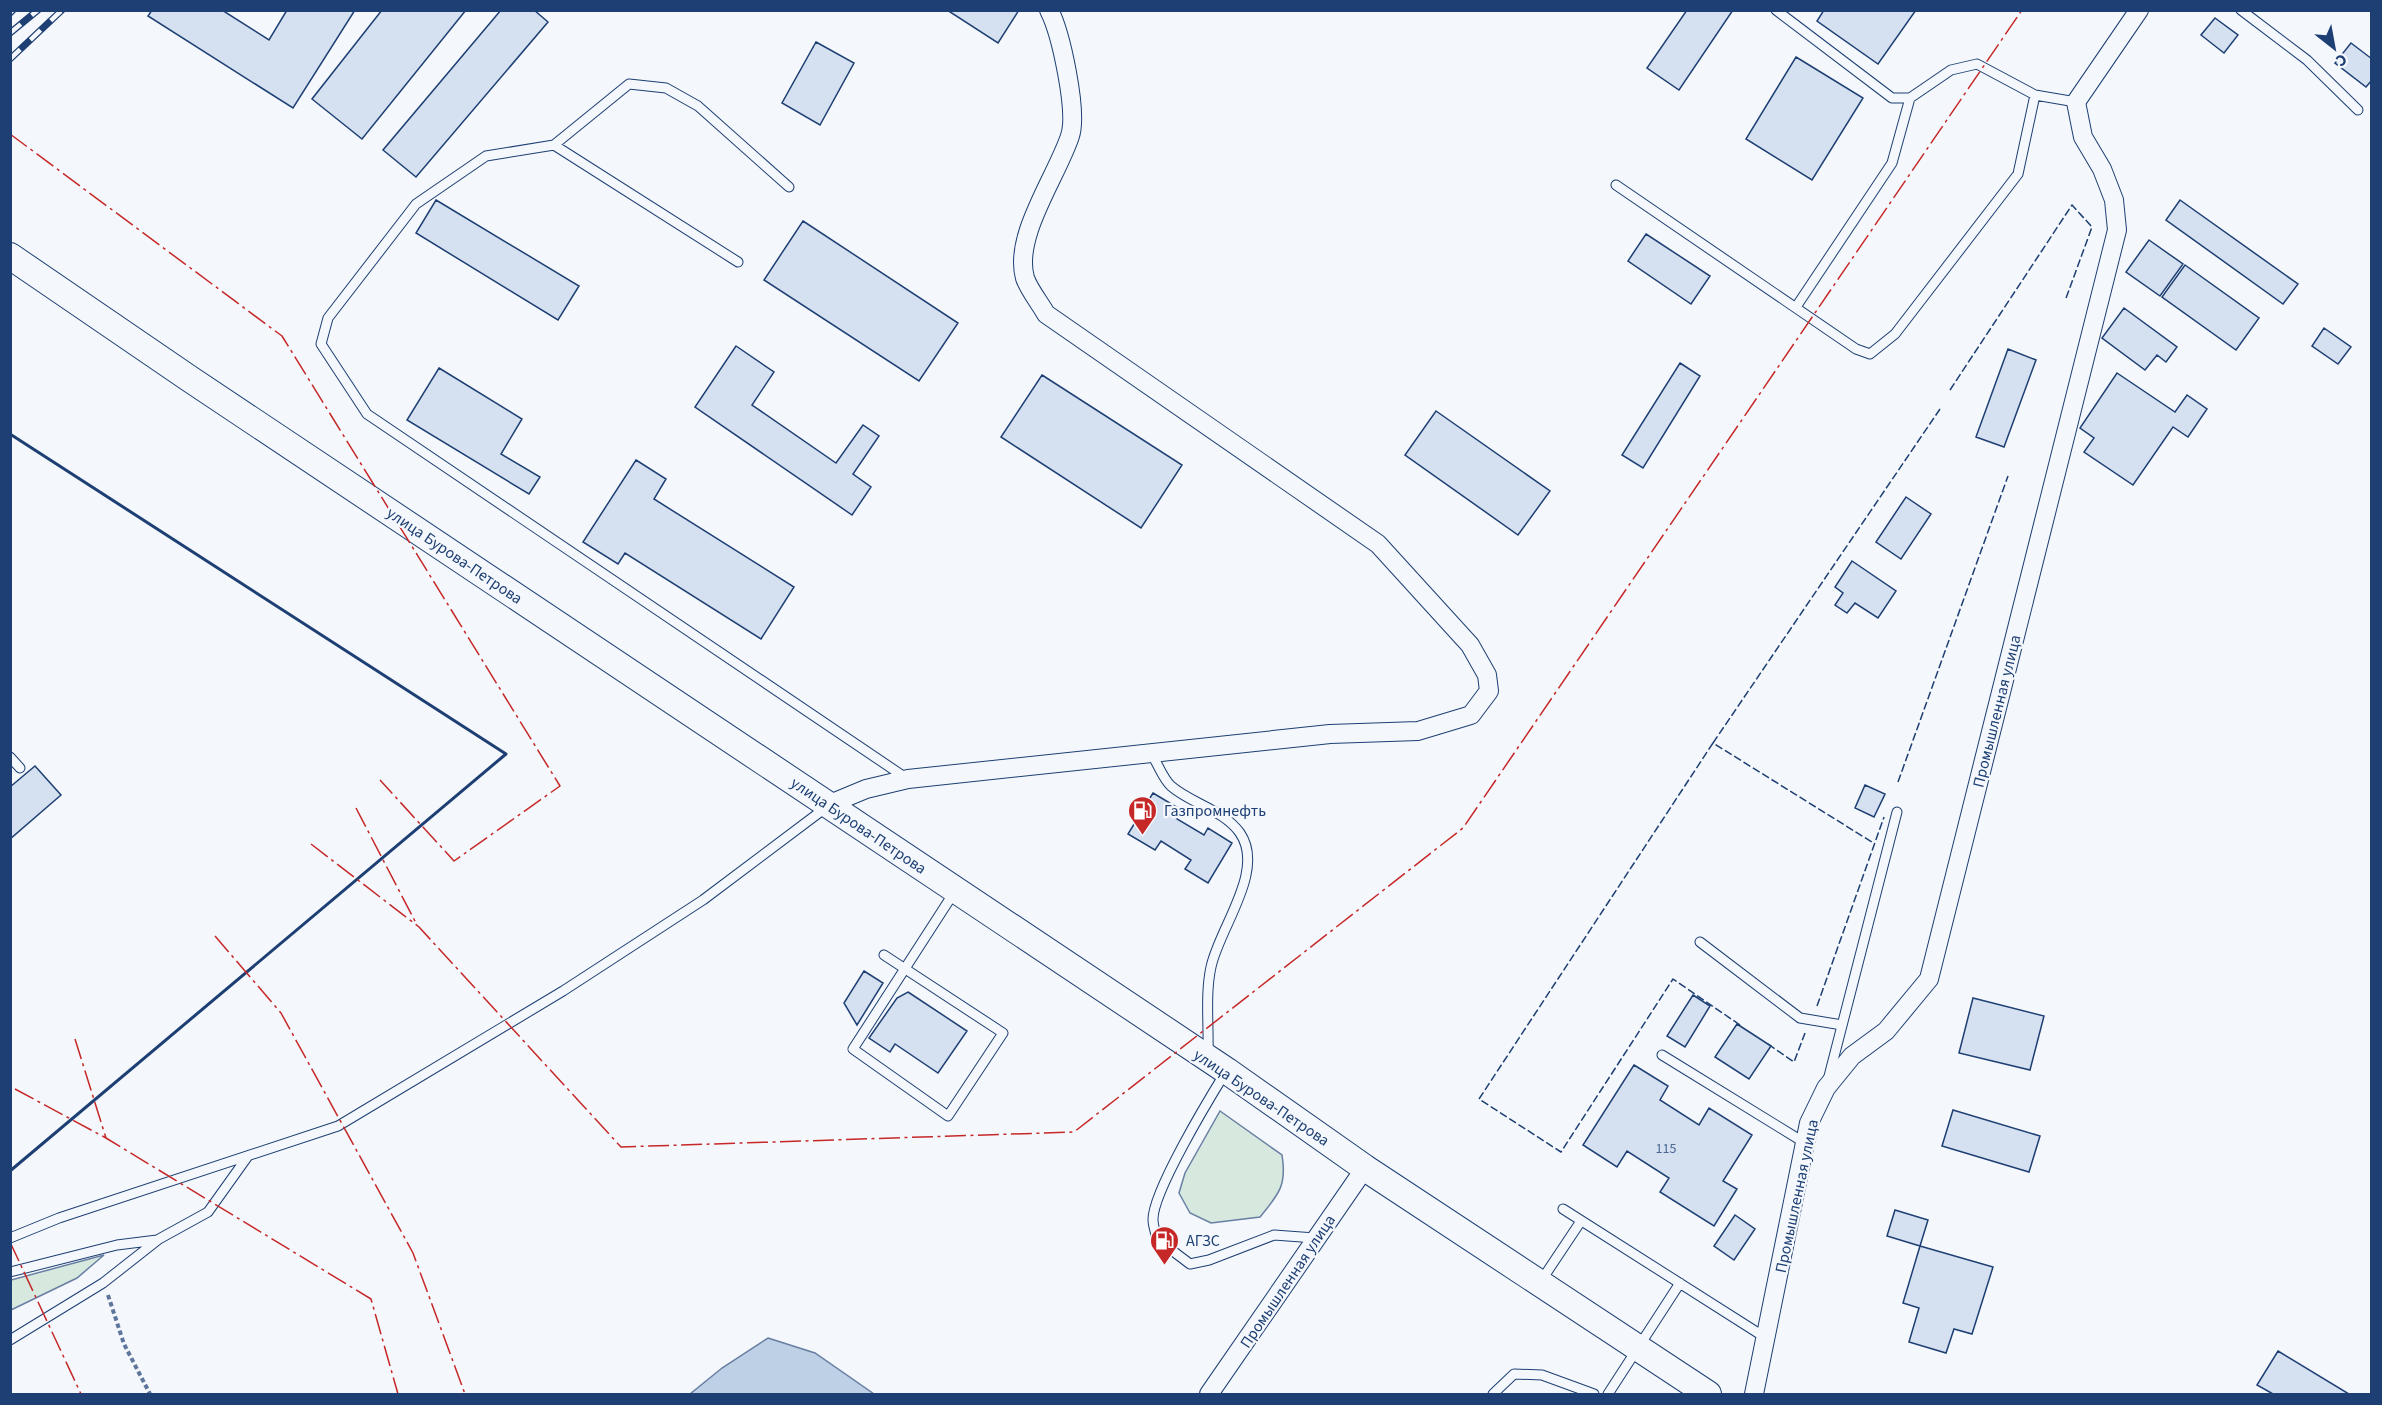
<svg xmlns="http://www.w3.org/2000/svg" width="2382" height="1405" viewBox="0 0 2382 1405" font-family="'Source Sans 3',sans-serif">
<rect width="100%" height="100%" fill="#f4f7fb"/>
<path fill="#d7e8df" stroke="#687fa3" stroke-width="1.5" d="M1220 1111 1282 1155C1287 1185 1279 1194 1260 1217L1211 1223 1190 1213 1179 1193 1185 1173Z
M104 1255 77 1278 11 1310V1280Z"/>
<path fill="#bed0e5" stroke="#687fa3" stroke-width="1.5" d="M768 1338 815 1353 874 1394H690L722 1368Z"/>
<path fill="#d5e0f0" stroke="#1d3f73" stroke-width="1.5" d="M152 10H222L269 40 287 10H355L293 108 148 16Z
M382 10H466L362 139 312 99Z
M501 10H534L548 22 416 177 383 150Z
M947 10H1019L998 43Z
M1687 10H1733L1679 90 1647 68Z
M1824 10H1916L1878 64 1817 21Z
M2215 18 2238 35 2224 53 2201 35Z
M816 42 854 63 820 125 782 103Z
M2351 43 2372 59V80L2366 87 2335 63Z
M1796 57 1863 98 1812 180 1746 139Z
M436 200 579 286 558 320 416 233Z
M2180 200 2298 284 2283 304 2166 220Z
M803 221 958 323 919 381 764 280Z
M1646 234 1710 276 1691 304 1628 261Z
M2149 240 2183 264 2160 296 2126 272Z
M2185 265 2259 318 2236 350 2162 297Z
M2124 308 2177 347 2166 362 2157 355 2145 370 2102 338Z
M2324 328 2351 347 2338 364 2312 346Z
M736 346 774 372 752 405 836 463 863 425 879 436 853 474 871 487 852 515 695 407Z
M2008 349 2036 360 2004 447 1976 437Z
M1680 363 1700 376 1643 468 1622 455Z
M439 368 522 419 501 454 540 477 529 494 407 420Z
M2117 373 2175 412 2187 395 2207 409 2188 437 2173 427 2133 485 2084 452 2094 438 2080 428Z
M1042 375 1182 465 1141 528 1001 437Z
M1436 411 1550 491 1518 535 1405 455Z
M636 460 666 479 654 499 794 587 761 639 625 553 618 564 583 542Z
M1906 497 1931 514 1901 559 1876 542Z
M1852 561 1896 591 1878 618 1855 603 1847 613 1835 605 1843 593 1835 587Z
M35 766 61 795 10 839V787Z
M1865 785 1885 794 1874 817 1855 808Z
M1153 793 1180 809 1177 819 1204 835 1208 828 1232 843 1208 883 1185 869 1191 860 1161 841 1155 850 1128 834Z
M864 971 883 983 857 1025 844 1003Z
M908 992 967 1031 938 1073 895 1044 890 1052 869 1038 897 998Z
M1693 995 1710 1006 1685 1047 1667 1036Z
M1973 998 2044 1016 2030 1070 1959 1053Z
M1737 1024 1771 1046 1749 1079 1715 1057Z
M1634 1065 1668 1086 1660 1100 1699 1125 1709 1108 1752 1135 1723 1181 1737 1189 1714 1226 1660 1192 1669 1178 1627 1151 1617 1167 1583 1145Z
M1953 1110 2040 1136 2029 1172 1942 1146Z
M1895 1210 1928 1220 1920 1246 1887 1236Z
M1735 1215 1755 1229 1734 1260 1714 1246Z
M1920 1246 1993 1267 1972 1334 1954 1329 1946 1353 1909 1342 1919 1308 1903 1303Z
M2278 1351 2349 1394H2273L2257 1385Z"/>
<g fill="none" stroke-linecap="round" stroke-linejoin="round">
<defs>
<path id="service" d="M1776 10 1892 98H1910L1951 70 1977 64 2035 95 2076 102
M2241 10 2307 60 2358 110
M554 145 738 262
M1616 185 1856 349 1870 354 1895 334 2018 174 2035 95
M789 187 698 106 666 88 629 84 554 145 486 156 416 204 328 318 321 344 367 414 906 778
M1796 307 1892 163 1910 98
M1152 755C1158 764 1163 779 1171 786 1190 803 1224 810 1240 833 1266 871 1219 928 1211 967 1205 994 1209 1027 1208 1054
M10 757 20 768
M1700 942 1800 1018 1842 1025
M884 955 1003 1033 948 1116 853 1049 955 891
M1662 1055 1805 1143
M1225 1073C1209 1099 1152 1193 1153 1220 1153 1226 1156 1233 1157 1239L1190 1264 1209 1260 1274 1235 1315 1238
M1828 1080 1897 812
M1563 1209 1766 1338
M10 1238 59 1218 338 1126 563 991 703 900 828 806
M10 1272 117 1245 157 1240
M1541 1281 1581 1221
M10 1340 103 1283 159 1239 208 1212 248 1156
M1493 1394 1514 1374 1542 1375 1594 1394
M1608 1394 1680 1283"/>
<path id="minor" d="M830 804 866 789 908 779 1330 734 1418 731 1471 715 1489 691 1487 675 1470 645 1378 544 1046 314C1040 303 1029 290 1025 278 1013 236 1057 176 1070 136 1078 112 1061 33 1049 10
M1209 1394 1365 1168
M1754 1394 1809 1123 1826 1088 1852 1056 1886 1031 1929 979 2117 230 2114 200 2102 169 2083 137 2076 102 2139 10"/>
<path id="secondary" d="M10 256 190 379 1227 1071 1365 1168 1708 1394"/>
</defs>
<use href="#service" stroke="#1d3f73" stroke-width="11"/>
<use href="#minor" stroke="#1d3f73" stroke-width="20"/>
<use href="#secondary" stroke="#1d3f73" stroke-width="28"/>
<path stroke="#5e769c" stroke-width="4" stroke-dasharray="4.5 3" stroke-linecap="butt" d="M108 1295 124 1344 150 1394"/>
<use href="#service" stroke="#f4f7fb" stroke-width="9"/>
<use href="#minor" stroke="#f4f7fb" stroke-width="18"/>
<use href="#secondary" stroke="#f4f7fb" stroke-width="26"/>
<defs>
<path id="rail" d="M10 13 13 10
M10 33 38 10
M10 59 62 10"/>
</defs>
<use href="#rail" stroke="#1d3f73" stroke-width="7"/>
<use href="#rail" stroke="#f4f7fb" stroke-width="4.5" stroke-dasharray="14" stroke-linecap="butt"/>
<path stroke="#1d3f73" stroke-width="1.5" stroke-dasharray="8 3" stroke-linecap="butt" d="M1950 390 2072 205 2092 227 2065 301
M1713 743 1940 409
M1898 782 2008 476
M1817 1006 1884 817
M1740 1025 1673 979 1561 1152 1479 1099 1713 743 1875 844
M1768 1044 1794 1062 1805 1033"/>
<path stroke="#1d3f73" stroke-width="3" d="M10 434 506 754 10 1171"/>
<path stroke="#c62828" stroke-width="1.5" stroke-dasharray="21 4.5 3 4.5" stroke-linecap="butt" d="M10 134 282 336 560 786 454 861 380 780
M356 808 417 925
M311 844 419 927 621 1147 1074 1132 1463 828 2022 10
M215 936 281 1013 413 1253 465 1394
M75 1039 106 1138
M15 1089 106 1138 371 1299 398 1394
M10 1242 81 1394"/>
</g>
<defs>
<symbol id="fuel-pin" viewBox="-11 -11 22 30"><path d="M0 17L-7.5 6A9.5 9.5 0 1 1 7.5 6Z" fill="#c62828" stroke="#f4f7fb"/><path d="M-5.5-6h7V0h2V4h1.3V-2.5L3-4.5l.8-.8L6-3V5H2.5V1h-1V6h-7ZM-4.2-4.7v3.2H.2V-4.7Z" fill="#fff"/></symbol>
</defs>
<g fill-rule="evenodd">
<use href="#fuel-pin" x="1126" y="794" width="33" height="45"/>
<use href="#fuel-pin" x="1148" y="1224" width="33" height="45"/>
</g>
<g text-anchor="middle" stroke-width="4.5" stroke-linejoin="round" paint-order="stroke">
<g font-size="14" fill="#4b6792">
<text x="1666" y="1153">115</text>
</g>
<g font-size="16" fill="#1d3f73" stroke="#f4f7fb">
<text transform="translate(455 555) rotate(34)" y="6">улица Бурова-Петрова</text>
<text transform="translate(1996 711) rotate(-76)" y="6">Промышленная улица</text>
<text transform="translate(859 825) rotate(34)" y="6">улица Бурова-Петрова</text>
<text transform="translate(1262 1097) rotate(34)" y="6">улица Бурова-Петрова</text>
<text transform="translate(1796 1196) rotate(-78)" y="6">Промышленная улица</text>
<text transform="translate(1287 1281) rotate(-56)" y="6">Промышленная улица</text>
</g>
<g font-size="16" fill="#1d3f73" stroke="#f4f7fb" text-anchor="start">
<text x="1164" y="816">Газпромнефть</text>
<text x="1186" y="1246">АГЗС</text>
</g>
</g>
<rect width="2382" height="1405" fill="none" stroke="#1d3f73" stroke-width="24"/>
<g transform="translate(2334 48) rotate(149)" stroke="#f4f7fb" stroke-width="4.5" paint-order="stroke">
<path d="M0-4.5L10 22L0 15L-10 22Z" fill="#1d3f73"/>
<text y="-9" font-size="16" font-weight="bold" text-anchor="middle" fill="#1d3f73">С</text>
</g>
</svg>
